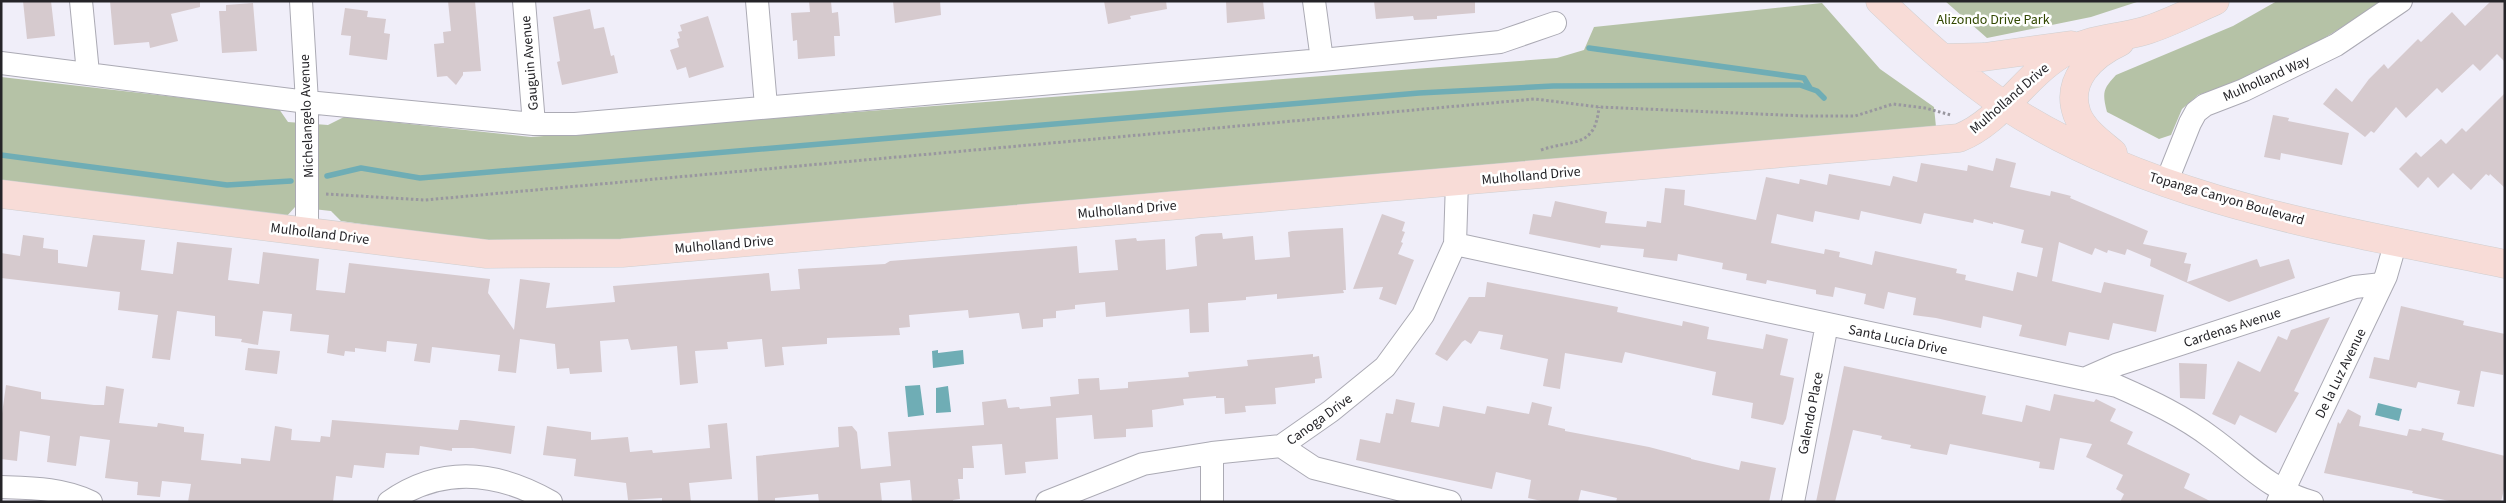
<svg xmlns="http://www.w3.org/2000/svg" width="2506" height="503" viewBox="0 0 2506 503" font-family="'Source Sans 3',sans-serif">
<rect width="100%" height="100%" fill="#f0eef9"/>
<path fill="#b5c2a6" d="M1945 1H2140L2091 17 1987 38Z
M2277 1H2383L2315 44 2238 82 2198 95 2182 109 2171 135 2159 139 2107 112C2102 92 2103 89 2116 75L2233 26Z
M1822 3 1880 69 1934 107 1936 127 632 240 526 243 463 239 341 221 331 211 295 207 286 217 1 183V77L279 109 288 122 328 125 344 117 531 137 1557 58 1584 50 1594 27Z"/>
<path fill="#6fadb5" d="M938 350V353L963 350 964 364 933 368 932 351Z
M920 385 924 415 908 417 905 386Z
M948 386 951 412 936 413V388Z
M2378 403 2402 409 2399 421 2375 415Z"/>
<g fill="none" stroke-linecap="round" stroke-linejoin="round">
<path stroke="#6fadb5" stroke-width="5.5" d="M1589 48 1804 78 1810 88
M1 155 227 185 291 181
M327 176 361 168 420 178 1419 93 1553 86 1800 85 1817 91 1824 98"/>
</g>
<path fill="#d6cace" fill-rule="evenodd" d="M23 1H51L55 36 27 39Z
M110 1H200V7L171 14 178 41 150 48 149 42 114 45Z
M448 1H475L481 71 463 72V75L456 85 447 76 437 77 434 44 444 43 443 32 451 31Z
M809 1H831L832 13 838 12 840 36H834L835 56 798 59 797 40 793 41 791 13 810 12Z
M893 1H940L941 15 895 23Z
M1104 1H1166L1167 9 1130 16 1131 19 1108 24Z
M1226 1H1263L1265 19 1227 23Z
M1374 1H1475V13L1437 16V19L1414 20 1413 16 1376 19Z
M2491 1H2505V62L2497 54 2480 71 2473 64 2442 93 2437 88 2406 118 2396 107 2374 133 2371 131 2365 137 2323 104 2336 88 2352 102 2369 79 2384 64 2388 69 2418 39 2421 42 2452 12 2465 26Z
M253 3 257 51 222 53 219 11H226V5Z
M345 8 368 11 367 17 386 19 384 33 390 34 387 60 349 55 351 36 341 35Z
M590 9 594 29 604 27 611 56 614 55 618 73 562 85 557 62 560 61 553 17Z
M708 16 724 67 689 78 686 67 677 70 670 50 679 47 677 39 680 38 678 32 682 31 680 25Z
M2505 93V188L2490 174 2489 176 2486 174 2471 190 2453 173 2438 188 2428 177 2418 188 2399 169 2416 152 2421 157 2441 139 2446 144 2462 128 2466 132Z
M2273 115 2289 118 2288 121 2349 133 2342 165 2281 153 2280 160 2264 157Z
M1996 158 2016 163 2010 187 2050 196 2051 191 2071 196 2070 198 2148 231 2143 244 2187 253 2184 263 2191 264 2187 282 2257 259 2260 267 2289 259 2295 278 2229 302 2150 266 2151 259 2127 249 2125 255 2108 250 2107 253 2095 248 2092 255 2059 242 2052 281 2101 293 2104 282 2164 295 2156 332 2113 323 2109 340 2069 332 2066 346 2019 336 2022 325 1983 316 1981 328 1936 318 1913 315 1916 298 1888 292 1884 309 1864 304 1866 294 1835 287 1833 297 1816 294V290L1767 280 1766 284 1746 280 1747 274 1722 269 1723 263 1678 254 1677 261 1643 257 1644 249 1601 245 1600 248 1529 234 1533 214 1551 217 1555 201 1607 212 1605 223 1646 227 1647 221 1661 223 1665 188 1685 190 1684 205 1756 220 1766 177 1799 184 1800 179 1827 185 1829 174 1890 186 1893 176 1917 182 1921 163 1967 171 1968 165 1993 171ZM1815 211 1859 220 1861 211 1921 224 1924 213 1973 223 1974 219 1993 224V222L2024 230 2021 243 2043 248 2037 277 2017 272 2013 291 1965 280 1966 275 1956 273 1957 269 1875 251 1872 265 1839 257 1840 252 1825 249 1824 254 1771 243 1777 214 1813 222Z
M1382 214 1405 222 1402 231 1405 232 1401 242 1403 243 1398 254 1414 260 1396 305 1379 299 1383 287 1353 289Z
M1343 228 1346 290H1343L1344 293 1277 299V294L1246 297V300L1208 303 1209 332 1190 333 1189 309 1106 317 1105 302 1075 305V309L1056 311V318L1043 319V327L1022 329 1019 313 969 318 968 310 909 315 910 327 899 328 900 335 827 338V344L782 347 784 365 765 367 762 339 727 342 728 349 695 351 698 383 680 385 677 346 631 350 628 339 600 341 602 372 570 374 569 368 557 369 555 344 520 339 516 373 498 371 500 355 432 347 430 363 414 361 417 344 387 341 386 352 355 348V352L345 351 344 356 327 353 329 335 290 331 292 314 263 311 258 345 241 342 242 339 215 336V316L177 311 170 360 152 358 158 315 118 310 120 292 1 278V253L20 256 23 235 44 238 43 248 58 250V263L87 267 93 235 145 240 141 270 173 274 177 242 213 246 232 248 228 280 259 284 263 252 319 259 316 290 345 293 349 263 490 279 488 293 514 330 520 279 550 283 546 308 615 302 613 286 769 273 771 291 800 289 798 269 885 264 890 261 1077 246 1079 273 1118 270 1115 240 1136 238 1137 241 1165 239 1166 270 1197 266 1195 237 1201 234 1222 233 1223 239 1253 236 1255 260 1290 257 1288 232 1292 231Z
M1487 282 1618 307 1617 312 1682 326 1683 321 1709 327 1707 339 1763 349 1766 334 1788 339 1780 375 1794 378 1786 419 1783 425 1751 418 1753 403 1712 395 1716 372 1625 352 1622 363 1565 353 1560 389 1543 386 1548 359 1500 349 1503 335 1479 331 1471 344 1465 340 1462 342 1447 361 1435 354 1469 297H1485Z
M2401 306 2464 321 2463 325 2505 334 2503 375 2481 371 2474 407 2457 404 2460 391 2418 382 2416 388 2369 378 2374 357 2389 360Z
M2330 317 2294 391 2299 393 2276 433 2240 415 2235 425 2212 414 2238 361 2260 372 2278 336 2287 340 2291 330Z
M248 348 280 351 277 374 245 370Z
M1313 354V357L1319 356 1322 378 1315 379V383L1275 388 1276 404 1245 406 1246 412 1225 414 1224 398H1216V396L1183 399 1184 405 1152 410 1153 427 1126 429V437L1094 439 1092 415 1056 418 1058 459 1025 462 1026 473 1005 475 1002 444 972 446 974 468H963V479H958L960 499 953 500V502H912L910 480 880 483 882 502H819L818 494 775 498V502H758L756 456 839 447 838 427 852 426 857 432 861 469 891 466 888 432 984 425 982 402 1006 399 1008 408 1019 407 1020 409 1051 406 1050 397 1079 394 1078 379 1099 378 1100 390 1128 388V382L1189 377 1188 372 1248 366 1247 360Z
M2179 363 2207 364 2205 399 2180 398Z
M1844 366 1986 396 1982 414 2022 422 2026 405 2050 411 2054 394 2094 402 2096 399 2116 409 2110 421 2133 432 2127 444 2190 474 2184 488 2212 502H2120L2124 494 2116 489 2123 475 2086 457 2092 444 2060 438 2054 470 2039 468 2040 462 1950 444 1947 455 1910 448 1911 445 1881 439 1882 436 1853 430 1835 502H1816Z
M6 385 41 392V399L94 405H104L106 386 124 389 119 423 157 427 158 423 184 427V432L204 434 201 460 241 464V458L270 461 275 426 292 429 291 440 320 442 321 436 330 437 332 420 458 430 460 420H466L515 426 511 454 473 448H452V451L420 446 419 455 386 453 384 468 354 465 352 478 336 476 333 502H188L191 484 162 481 160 497 137 495 138 482 105 478 110 440 80 436 76 466 47 462 50 436 20 431 17 461 1 459V421Z
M1396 399 1415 403 1411 422 1439 427 1443 406 1485 414 1487 406 1529 414 1532 402 1552 407 1548 425 1565 429V431L1649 447 1691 458V459L1739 470 1741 461 1776 468 1769 502H1616L1617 498 1581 490 1578 502H1546L1528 498 1531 480 1496 472 1492 489 1356 460 1360 439 1380 443 1386 413 1393 414Z
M2348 409 2361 416 2359 426 2407 436 2409 429 2421 431 2422 428 2444 433 2442 440 2505 456V485L2501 502H2454L2412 493 2413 491 2324 473 2338 422 2340 424Z
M727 423 732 479 689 483 691 502H662V498L628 500 626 483 574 476 576 459 543 455 547 426 591 432V440L628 437 630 452 652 450 653 453 710 448 708 425Z"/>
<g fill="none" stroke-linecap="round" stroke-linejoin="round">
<defs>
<path id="minor" d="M81 1 88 73
M301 1 307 102V231
M524 1 534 124
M757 1 766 106
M1314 1 1322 60
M1 63 307 102 534 124H575L1322 60 1500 42 1555 23
M2166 183 2190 123 2196 112 2205 105 2244 90 2336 45 2401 1
M1455 244 2117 386C2151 401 2183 416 2212 438 2245 462 2271 491 2312 502
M2084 379 2116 365 2355 287 2382 284
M1281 446 1314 468 1450 502
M1 487C31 488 63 488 91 502
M389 502C442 465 497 471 551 502
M1047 502 1143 464 1212 453 1281 446 1331 411 1385 367 1423 315 1455 244 1457 181
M1212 502V453
M1793 502 1827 324
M2278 502 2386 276 2396 241"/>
<path id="major" d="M1880 1C1919 38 1959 75 2004 105 2150 201 2336 229 2505 264
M1943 58 1984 57 2071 45
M2113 153C2100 142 2083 130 2077 114 2065 80 2092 55 2120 42
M1 194 487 254 622 253 1959 138C2000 122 2023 78 2060 55 2086 39 2115 39 2144 31 2168 24 2192 11 2215 1"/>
</defs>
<use href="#minor" stroke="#abaab4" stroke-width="24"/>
<use href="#major" stroke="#cfcfd0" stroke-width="29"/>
<path stroke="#99979f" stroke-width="3" stroke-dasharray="2.5 2.5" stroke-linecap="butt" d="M1541 150C1573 139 1595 149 1599 107
M326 194 425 200 1535 99 1599 107 1805 116H1855L1893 104 1925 108 1951 115"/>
<use href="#minor" stroke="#fff" stroke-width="22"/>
<use href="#major" stroke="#f8dcd7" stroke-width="28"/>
</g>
<g text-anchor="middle" stroke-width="5" stroke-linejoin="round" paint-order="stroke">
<g font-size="14" fill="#314700" stroke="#fff">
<text x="1993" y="24">Alizondo Drive Park</text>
</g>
<g font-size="14" fill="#252428" stroke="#fff">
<text transform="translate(529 63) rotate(-95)" y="5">Gauguin Avenue</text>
<text transform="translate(2266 78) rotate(-24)" y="5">Mulholland Way</text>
<text transform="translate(2009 98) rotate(-41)" y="5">Mulholland Drive</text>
<text transform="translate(306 116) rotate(-92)" y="5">Michelangelo Avenue</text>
<text transform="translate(1531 175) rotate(-5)" y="5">Mulholland Drive</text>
<text transform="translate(2227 198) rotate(16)" y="5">Topanga Canyon Boulevard</text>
<text transform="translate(1127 209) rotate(-5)" y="5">Mulholland Drive</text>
<text transform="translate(320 233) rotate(7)" y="5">Mulholland Drive</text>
<text transform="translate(724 244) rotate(-5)" y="5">Mulholland Drive</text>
<text transform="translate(2232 327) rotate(-18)" y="5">Cardenas Avenue</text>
<text transform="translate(1898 339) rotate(12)" y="5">Santa Lucia Drive</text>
<text transform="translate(2340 373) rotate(-64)" y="5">De la Luz Avenue</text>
<text transform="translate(1810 413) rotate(-79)" y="5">Galendo Place</text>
<text transform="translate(1319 419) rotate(-36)" y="5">Canoga Drive</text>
</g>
</g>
<rect width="2506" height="503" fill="none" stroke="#252428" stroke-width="5"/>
</svg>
